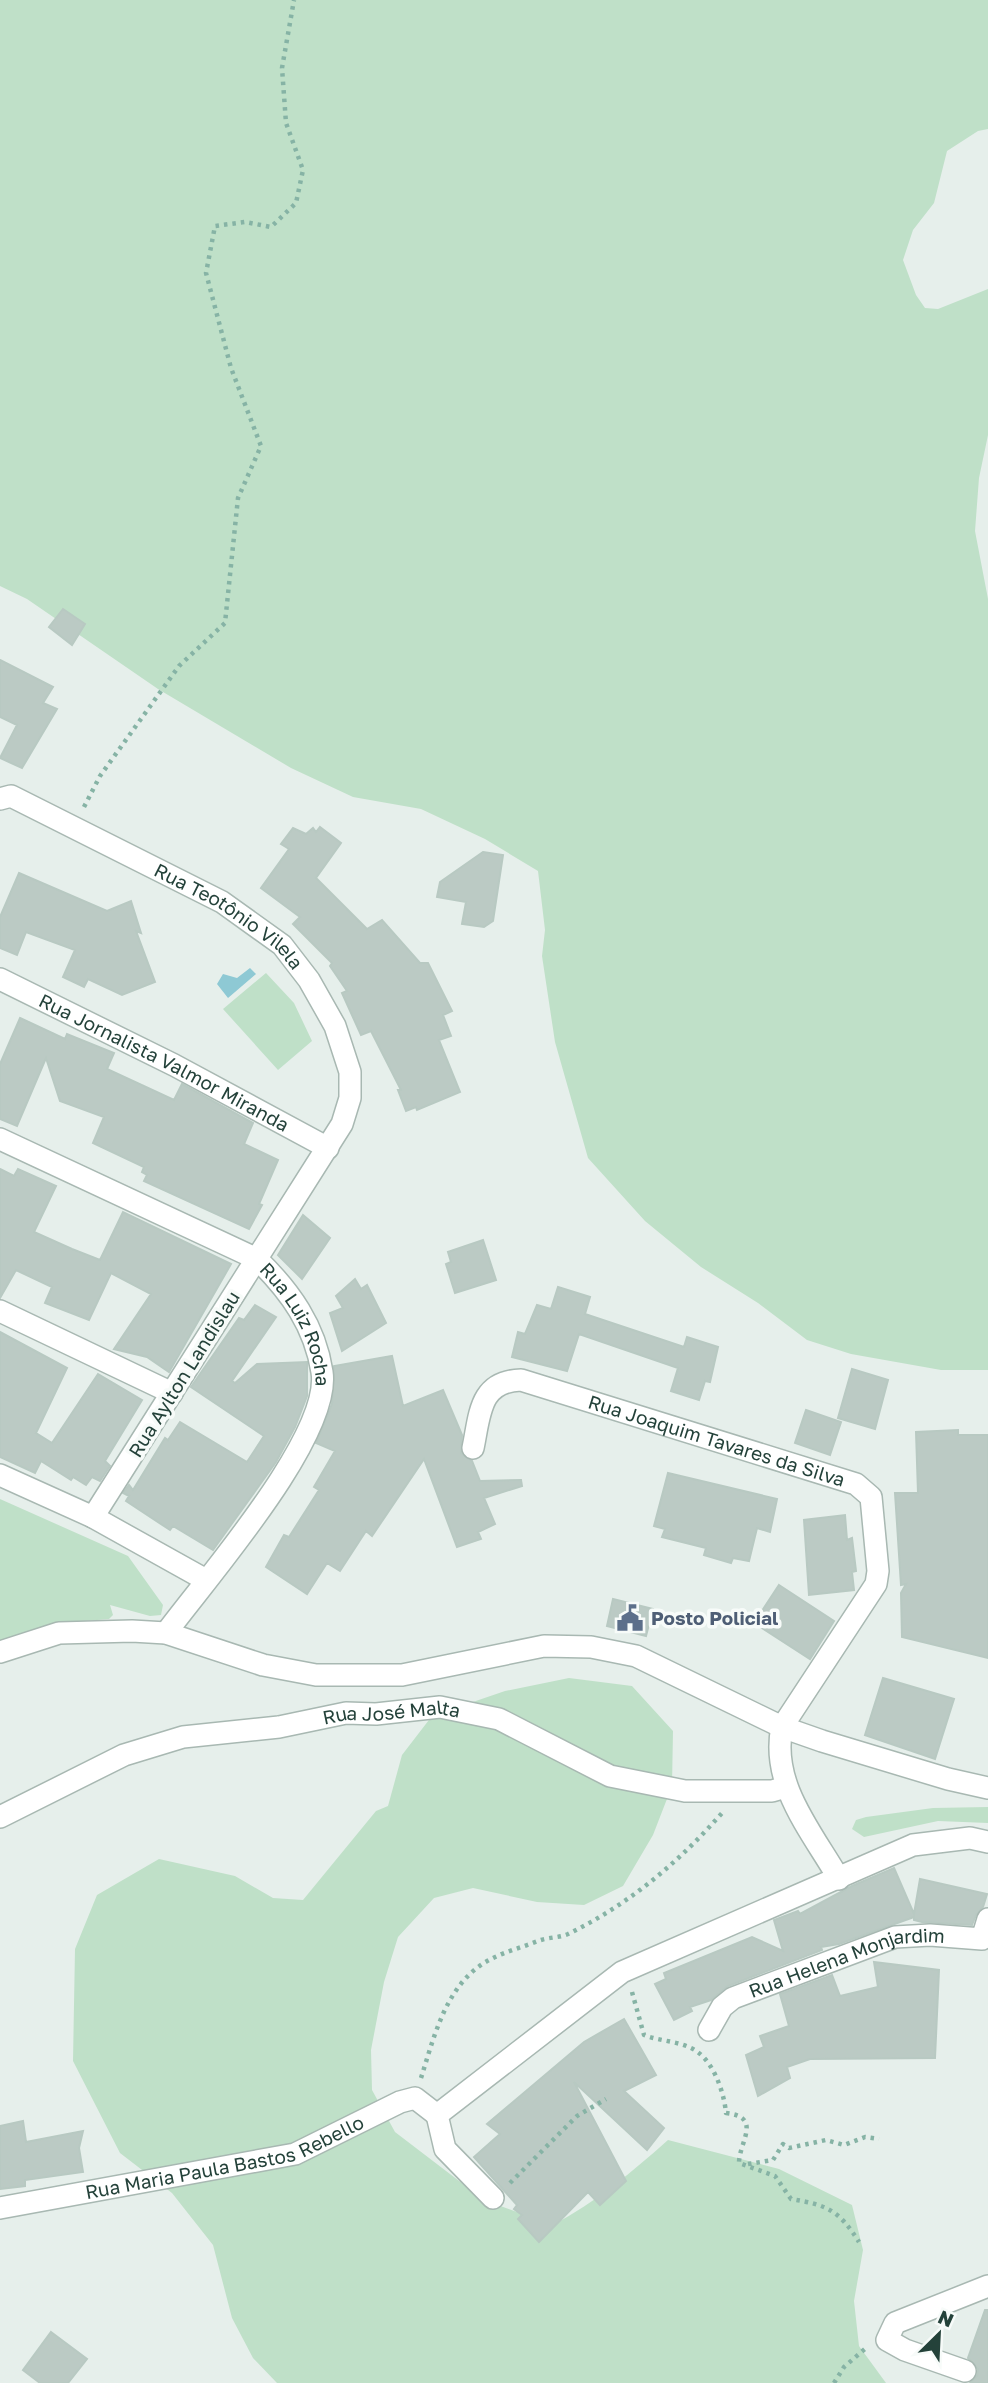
<svg xmlns="http://www.w3.org/2000/svg" width="988" height="2383" viewBox="0 0 988 2383" font-family="'Golos Text',sans-serif">
<rect width="100%" height="100%" fill="#e6efeb"/>
<path fill="#bfe0c8" d="M0 0H988V129L978 131 947 151 934 203 913 230 903 260 916 295 925 308 938 309 988 289V435L979 478 975 531 988 599V1370H941L851 1354 807 1340 758 1303 701 1267 645 1221 588 1158 555 1042 542 956 545 930 538 871 485 839 421 809 353 797 291 768 158 689 27 599 0 586Z
M266 973 294 1003 312 1041 278 1070 223 1009Z
M0 1499 128 1556 163 1605 161 1615 150 1616 110 1605 113 1615 109 1619 50 1624 0 1641Z
M569 1678 632 1686 673 1731 672 1786 653 1835 623 1886 584 1905 537 1902 473 1888 434 1898 398 1937 384 1982 371 2050 372 2090 395 2132 484 2200 553 2225C596 2202 632 2172 668 2140L779 2169 852 2205 863 2250 854 2301 859 2346 886 2383H277L253 2358 232 2318 213 2245 172 2193 120 2153 73 2061 75 1949 97 1895 159 1859 235 1876 273 1898 303 1900 376 1811 388 1806 402 1755 432 1716 505 1691Z
M988 1807V1823L938 1821 864 1837 852 1829 856 1820 866 1817 933 1808Z"/>
<path fill="#8ec9d4" d="M250 968 256 974 228 998 217 984 223 974 237 978Z"/>
<path fill="#bbcac4" stroke="#b8c9c2" stroke-width="2" d="M63 609 85 624 72 645 49 627Z
M0 660 53 687 43 703 57 709 22 768 0 758 17 725 0 717Z
M320 827 341 843 316 878 367 929 382 920 420 963H428L452 1011 443 1015 451 1036 439 1040 460 1092 417 1110 416 1107 406 1111 398 1090H401L371 1031 361 1035 342 993 347 991 330 966 332 963 293 924 300 917 261 888 289 849 281 844 293 828 306 834 313 828 316 832Z
M483 852 503 855 493 921 484 927 462 924 466 902 437 897 440 882Z
M19 873 107 911 131 901 141 933 136 931 155 982 122 995 88 979 84 987 63 977 75 950 26 932 17 955 0 948V917Z
M20 1018 65 1039 67 1034 114 1053 107 1069 174 1100 182 1084 253 1123 244 1144 278 1160 259 1204 262 1205 249 1229 144 1181 147 1175 142 1172 144 1167 93 1143 104 1117 60 1101 46 1058 17 1126 0 1119V1064Z
M0 1169 14 1176 18 1169 56 1186 34 1232 72 1249 100 1260 123 1212 231 1264 169 1372 147 1357 114 1349 151 1294 111 1273 89 1320 45 1303 52 1287 16 1270 0 1298Z
M303 1215 330 1238 302 1279 278 1255Z
M483 1240 496 1280 455 1293 446 1264 451 1262 448 1252Z
M355 1279 361 1289 367 1285 386 1323 342 1351 330 1313 343 1308 336 1296Z
M558 1287 590 1297 585 1314 684 1347 687 1337 718 1347 710 1382 705 1381 699 1400 671 1391 678 1368 579 1334 567 1371 512 1357 518 1332 525 1334 537 1305 551 1309Z
M255 1305 276 1317 232 1381 235 1383 257 1364 307 1362V1396L295 1427 276 1462 213 1550 173 1526 170 1530 126 1501 129 1496 123 1493 129 1485 133 1490 165 1438 168 1440 180 1422 247 1462 264 1436 191 1387 239 1318 244 1320Z
M0 1332 67 1368 36 1433 52 1443 98 1374 142 1400 105 1461 110 1466 100 1481 92 1477 86 1485 73 1477 71 1480 41 1461 35 1473 0 1457Z
M392 1356 403 1406 443 1390 462 1435 461 1453 472 1461 480 1481 521 1480 522 1486 484 1498 495 1524 478 1532 481 1539 457 1547 424 1459 372 1536 366 1531 340 1571 327 1563 307 1594 266 1567 284 1535 289 1537 319 1490 314 1487 335 1451 316 1443 332 1404 334 1366Z
M852 1369 888 1380 875 1429 838 1418Z
M806 1410 841 1422 830 1455 795 1443Z
M958 1430V1435H988V1658L902 1637 901 1593 906 1584 901 1585 895 1493H918L916 1432Z
M668 1473 777 1499 770 1532 757 1528 749 1561 733 1558 731 1563 704 1555 706 1548 662 1537 665 1529 654 1526Z
M845 1515 847 1540 852 1538 856 1571 852 1572 854 1590 809 1595 804 1520Z
M779 1585 834 1621 810 1659 754 1623Z
M613 1599 653 1609 646 1636 607 1626Z
M883 1678 954 1699 935 1759 865 1735Z
M894 1868 914 1914 920 1879 987 1894 983 1907 976 1915 972 1925 922 1922 914 1920V1917L839 1944 821 1947 822 1950 728 1986 711 2000 690 2007 692 2011 674 2020 655 1984 666 1979 664 1973 752 1937 783 1951 774 1920 798 1911 800 1914 852 1886Z
M874 1962 939 1970 935 2058 810 2059 787 2067 790 2078 758 2096 746 2055 764 2047 760 2036 789 2026 780 1994 832 1975 840 1996 878 1987Z
M624 2019 656 2075 624 2091 664 2128 647 2150 574 2082 626 2181 600 2205 588 2192 539 2242 518 2219 522 2215 514 2209 517 2205 474 2157 500 2134 487 2124 584 2042Z
M23 2121 26 2142 83 2131 79 2148 83 2172 25 2180V2186L0 2189V2126Z
M985 2310H988V2383H970L977 2376 978 2369 968 2358Z
M51 2332 87 2359 68 2383H40L23 2370Z"/>
<g fill="none" stroke-linecap="round" stroke-linejoin="round">
<defs>
<g id="minor">
<path id="s1" d="M0 799 11 796 222 902 282 945 309 980 335 1026 350 1072V1098L342 1124 93 1517"/>
<path id="s2" d="M0 979 174 1065 328 1148"/>
<path id="s3" d="M0 1139 257 1259C290 1291 315 1326 322 1372 332 1436 205 1580 166 1633"/>
<path d="M0 1311 172 1393"/>
<path id="s4" d="M473 1448C480 1415 479 1381 521 1380L856 1484 871 1497 878 1571 876 1584 782 1727C770 1784 812 1832 839 1879"/>
<path d="M0 1475 93 1517 206 1580"/>
<path d="M0 1652 59 1633 132 1631 166 1633 263 1665 316 1675H402L544 1646 591 1647 636 1656 782 1727 822 1741 948 1779 988 1788"/>
<path id="s5" d="M0 1817 124 1755 183 1737 279 1727 346 1713 376 1714 440 1707 499 1719 610 1776 685 1791H772L786 1787"/>
<path id="s6" d="M709 2030 722 2007 733 1998 895 1937 930 1935 982 1939 988 1919"/>
<path d="M493 2198 445 2149 437 2115 622 1972 913 1845 970 1838 988 1842"/>
<path id="s7" d="M0 2208 295 2154 400 2102 415 2098 437 2115"/>
<path d="M965 2371 905 2350 887 2340 895 2323 988 2286"/>
</g>
</defs>
<use href="#minor" stroke="#a8b8b2" stroke-width="24"/>
<path stroke="#86b3a5" stroke-width="4.5" stroke-dasharray="3.5 5" stroke-linecap="butt" d="M84 807 100 776 179 666 225 623 238 498 261 446 231 368 206 273 215 226 245 222 271 227 296 203 303 170 286 123 282 68 294 0
M632 1992 644 2035C659 2041 677 2041 691 2048 713 2058 724 2092 726 2113 763 2117 739 2142 739 2163L775 2176 791 2199C827 2205 839 2210 859 2242
M421 2078C435 2034 447 1980 493 1958 507 1951 523 1947 538 1941 548 1937 559 1938 568 1934 628 1905 678 1863 722 1813
M748 2164 773 2160 783 2144 789 2148 826 2140 844 2145 865 2137 879 2139
M510 2183 577 2116 606 2099
M834 2383 844 2367 866 2348"/>
<use href="#minor" stroke="#fff" stroke-width="21"/>
</g>
<defs>
<symbol id="civic-bare" viewBox="-9 -9 18 18"><path d="M-.6-6.5H3V-4.5H.6V-3L4-1V1h2V6H-6V1h2V-1L-.6-3ZM-1.2 2.5V6h2.4V2.5Z" fill="#5c6f8a" stroke="#f7fbf9" stroke-width="2.5" paint-order="stroke"/></symbol>
</defs>
<g fill-rule="evenodd">
<use href="#civic-bare" x="611" y="1599" width="38" height="38"/>
</g>
<g text-anchor="middle" stroke-width="7" stroke-linejoin="round" paint-order="stroke">
<g font-size="19" fill="#24423a" stroke="#f7fbf9">
<text dy="7" stroke="none"><textPath href="#s1" startOffset="261">Rua Teotônio Vilela</textPath></text>
<text dy="7" stroke="none"><textPath href="#s2" startOffset="184">Rua Jornalista Valmor Miranda</textPath></text>
<text dy="7" stroke="none"><textPath href="#s3" startOffset="362">Rua Luiz Rocha</textPath></text>
<text transform="translate(184 1374) rotate(-58)" y="7">Rua Aylton Landislau</text>
<text dy="7" stroke="none"><textPath href="#s4" startOffset="298">Rua Joaquim Tavares da Silva</textPath></text>
<text dy="7" stroke="none"><textPath href="#s5" startOffset="411">Rua José Malta</textPath></text>
<text dy="7" stroke="none"><textPath href="#s6" startOffset="161">Rua Helena Monjardim</textPath></text>
<text dy="7" stroke="none"><textPath href="#s7" startOffset="231">Rua Maria Paula Bastos Rebello</textPath></text>
</g>
<g font-size="19" font-weight="bold" fill="#4e5e75" stroke="#f7fbf9" text-anchor="start">
<text x="651" y="1625">Posto Policial</text>
</g>
</g>
<g transform="translate(939 2334) rotate(24)" stroke="#f7fbf9" stroke-width="5" paint-order="stroke">
<path d="M0-5L12 26L0 18L-12 26Z" fill="#24423a"/>
<text y="-10" font-size="19" font-weight="bold" text-anchor="middle" fill="#24423a">N</text>
</g>
</svg>
